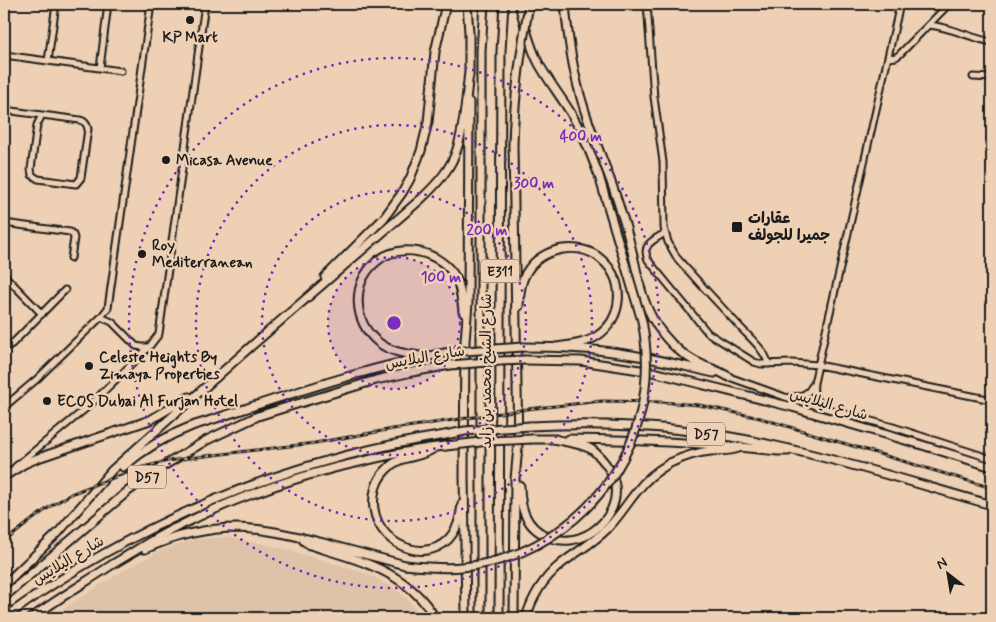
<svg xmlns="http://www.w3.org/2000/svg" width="996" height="622" viewBox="0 0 996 622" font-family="Mynerve,'Playpen Sans Arabic',sans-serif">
<rect width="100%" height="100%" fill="#eed1b4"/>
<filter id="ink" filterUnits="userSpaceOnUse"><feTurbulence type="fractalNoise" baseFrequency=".02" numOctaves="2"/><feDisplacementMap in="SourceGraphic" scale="10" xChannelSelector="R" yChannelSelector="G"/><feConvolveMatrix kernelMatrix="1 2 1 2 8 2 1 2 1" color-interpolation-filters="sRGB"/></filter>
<g filter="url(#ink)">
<path fill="#dec3a8" d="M225 537 270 545 354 569 378 579 394 588 406 598 424 618H49L80 598 124 570 162 550 196 539Z"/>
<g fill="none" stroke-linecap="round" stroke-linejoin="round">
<defs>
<path id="minor" d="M647 4 654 97 663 162 664 228 668 242 677 258C697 281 719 304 740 327 751 339 763 348 769 364
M4 6V4
M929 25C951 27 970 38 992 42
M4 55 121 71
M888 58 896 57 900 54 949 4
M48 61 56 4
M100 68 108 4
M973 77 992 78
M4 110 80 120C85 121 87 124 88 129L81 178 76 184 38 179 32 175 31 169 37 125 42 115
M4 223 70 232 73 235 74 238 71 258
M665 233C654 240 641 244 648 260L708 333 754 362 761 364 792 363 818 365 992 400
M4 275 42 314
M101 317 112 322 136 346 142 347H148
M4 346H9L12 344 65 290
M729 377 785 397 893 427 992 459
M791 397C800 397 808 395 812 386
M4 407 37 379 101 317 108 308 151 4
M831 410C818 402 812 400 814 383L900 4
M15 467 90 405 149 347 159 334 205 4"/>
<path id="highway" d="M467 4 469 33V76
M519 4C524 23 529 44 538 62 547 79 559 94 569 110 582 131 591 154 599 176
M565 4C568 39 573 74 584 108 595 144 611 177 621 212 627 229 631 247 635 264 640 289 646 313 663 334 674 348 688 359 705 366 713 369 721 372 729 377
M513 145 518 447 515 479 514 618
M325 277 384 218 402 193 410 179 421 151 428 122 435 52 446 4
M519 306C520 294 520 284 526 273 541 247 580 240 602 260 626 281 623 319 597 336 585 344 570 345 556 347
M523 347C555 347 587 348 619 353 651 357 683 366 714 373
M421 356C406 354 390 352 378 342 353 322 351 283 376 262 400 241 441 251 456 278 461 289 462 300 463 312
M525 360 581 361 653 372 792 407 922 445 992 467
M530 426C612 422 696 427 776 446 849 462 921 485 992 505
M532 439H556
M569 439C639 440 709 443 778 451H788
M434 448C419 460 401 453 386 470 376 480 372 495 374 509 380 550 438 569 457 526 460 519 461 512 462 504
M123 467C144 449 166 436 192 426 277 399 362 368 450 352
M8 474 24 464 38 458 150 420 189 397
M520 486C520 505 524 523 541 533 581 559 634 510 609 469 604 461 598 454 591 449 580 443 566 442 553 439
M301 537 304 541 310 545C358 560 408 571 435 618
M145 549C174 536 206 528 238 528 269 529 301 537 331 545 356 552 380 558 405 565
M4 585 58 533 112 470 248 349 421 199C436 185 451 169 457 149 465 125 466 97 469 72
M4 597 127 492 160 468 207 440 258 416 287 407 376 380 412 372 450 365
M4 618C134 523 285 460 445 435
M31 618C58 599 86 582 113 564 134 552 154 538 175 528 236 497 302 474 368 460 394 454 420 448 446 446
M466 618 464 474 465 341 468 303 469 102
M481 618V51L484 4
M499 618 501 51 504 4
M526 618C532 597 544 578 561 564 576 552 593 543 607 529 619 517 627 503 638 490 646 479 658 470 670 463 683 457 697 452 711 451 722 450 730 452 741 447"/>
</defs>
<use href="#minor" stroke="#1c1c1c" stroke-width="9"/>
<use href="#highway" stroke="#1c1c1c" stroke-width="11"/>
<use href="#minor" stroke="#eed1b4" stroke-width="5"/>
<use href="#highway" stroke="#eed1b4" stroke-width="7"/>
<defs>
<path id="rail" d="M4 542 33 519 51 506 71 494 96 484 143 467 168 461 189 458 315 443 393 429 527 409 602 401 661 402 699 405 760 418 992 488"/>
</defs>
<use href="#rail" stroke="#1c1c1c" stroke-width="3"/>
<use href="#rail" stroke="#eed1b4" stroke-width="1" stroke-dasharray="4" stroke-linecap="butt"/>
<defs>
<path id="highway-bridge" d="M513 145C514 97 521 51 529 4
M450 352 523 347
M450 365 500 361 525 360
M445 435 465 431 530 426
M446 446 489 441 532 439
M405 565C424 567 443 569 462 567 545 560 620 496 640 415 648 384 648 351 642 321L599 176"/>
</defs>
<use href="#highway-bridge" stroke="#1c1c1c" stroke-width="11" stroke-linecap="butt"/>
<use href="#highway-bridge" stroke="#eed1b4" stroke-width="7"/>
</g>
</g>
<circle cx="394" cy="323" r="66" fill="#7b2cbf" fill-opacity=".12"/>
<g fill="none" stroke="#7b2cbf" stroke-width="2.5" stroke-dasharray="2.5 5">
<circle cx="394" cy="323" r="66"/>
<circle cx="394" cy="323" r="132"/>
<circle cx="394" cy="323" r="198"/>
<circle cx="394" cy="323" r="265"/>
</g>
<g fill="#1c1c1c" stroke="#eed1b4" stroke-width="2">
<circle cx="190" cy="20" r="5"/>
<circle cx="166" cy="160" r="5"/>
<rect x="731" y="221" width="12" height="12" rx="2.5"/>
<circle cx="142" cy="254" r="5"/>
<circle cx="89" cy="366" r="5"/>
<circle cx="47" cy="401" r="5"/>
</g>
<g text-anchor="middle" stroke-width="5" stroke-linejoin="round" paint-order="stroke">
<g fill="#eed1b4" stroke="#5b524a" stroke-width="1">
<rect x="481" y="259.5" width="38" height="23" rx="4"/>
<rect x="687" y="422.5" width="38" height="23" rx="4"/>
<rect x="128" y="465.5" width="38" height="23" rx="4"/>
</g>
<g font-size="14" font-weight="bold" fill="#1c1c1c">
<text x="500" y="276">E311</text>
<text x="706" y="439">D57</text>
<text x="147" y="482">D57</text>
</g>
<g font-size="15" font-weight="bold" fill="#1c1c1c" stroke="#eed1b4" text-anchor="start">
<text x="190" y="42" text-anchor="middle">KP Mart</text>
<text x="176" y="165">Micasa Avenue</text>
<text x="748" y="223">عقارات<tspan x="748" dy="17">جميرا للجولف</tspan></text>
<text x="152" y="250">Roy<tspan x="152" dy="17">Mediterranean</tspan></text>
<text x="99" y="362">Celeste Heights By<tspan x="99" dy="17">Zimaya Properties</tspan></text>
<text x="57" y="406">ECOS Dubai Al Furjan Hotel</text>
</g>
<g font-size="15" fill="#1c1c1c" stroke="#eed1b4">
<text transform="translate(425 357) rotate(-10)" y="5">شارع اليلايس</text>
<text transform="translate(486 371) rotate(-90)" y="5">شارع الشيخ محمد بن زايد</text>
<text transform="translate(829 404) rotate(16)" y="5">شارع اليلايس</text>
<text transform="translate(68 560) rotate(-31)" y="5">شارع اليلايس</text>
</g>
</g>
<circle cx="394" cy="323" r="8" fill="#7b2cbf" stroke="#eed1b4" stroke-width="2.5"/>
<g font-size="15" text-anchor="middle" font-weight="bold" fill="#7b2cbf" stroke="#eed1b4" stroke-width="5" stroke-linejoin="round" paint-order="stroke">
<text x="581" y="141">400 m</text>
<text x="534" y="188">300 m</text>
<text x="487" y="235">200 m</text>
<text x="441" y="282">100 m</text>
</g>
<rect width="996" height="622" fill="none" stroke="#eed1b4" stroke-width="20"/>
<rect x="10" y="10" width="976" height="602" fill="none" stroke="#1c1c1c" stroke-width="2" filter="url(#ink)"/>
<g transform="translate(948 574) rotate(329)" stroke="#eed1b4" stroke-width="4" paint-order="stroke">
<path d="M0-4L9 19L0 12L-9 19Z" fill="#1c1c1c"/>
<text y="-8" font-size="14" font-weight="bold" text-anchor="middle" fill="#1c1c1c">N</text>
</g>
</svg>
